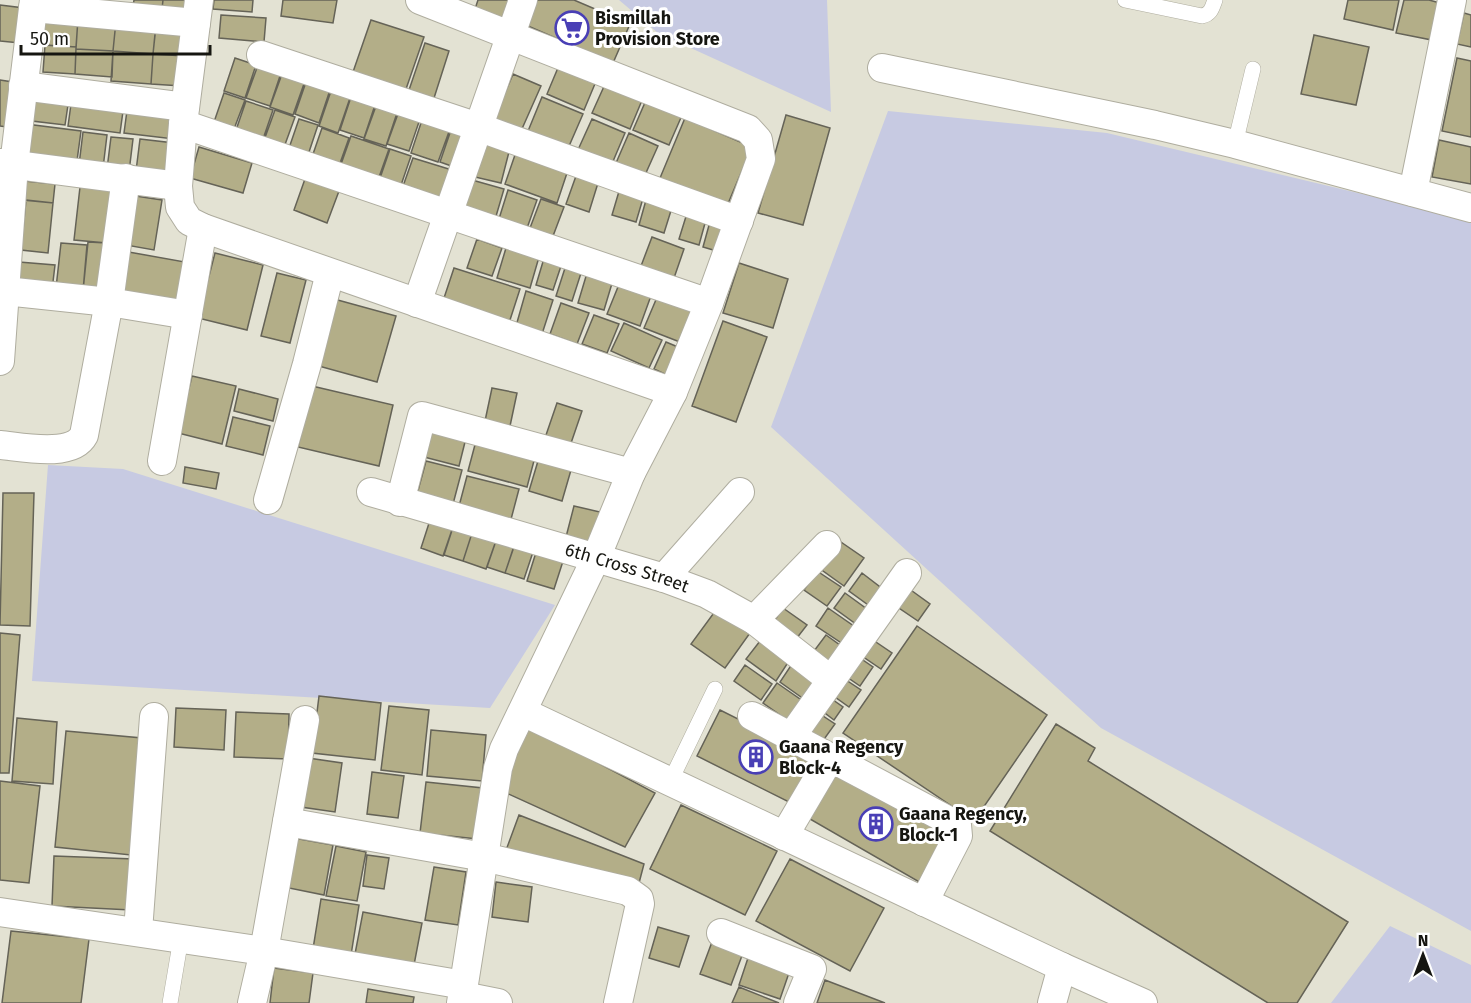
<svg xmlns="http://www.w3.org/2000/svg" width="1471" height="1003" viewBox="0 0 1471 1003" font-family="'Fira Sans',sans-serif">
<rect width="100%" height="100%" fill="#e3e2d3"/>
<path fill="#c7cae2" d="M619 0H827L831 112 658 33Z
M888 111 1107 133 1471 220V931L1101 728 771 427Z
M48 465 123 469 555 605 490 708 32 681Z
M1390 926 1471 965V1003H1331Z"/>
<path fill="#b3ae88" stroke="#656357" stroke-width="1.5" d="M134 0H163L162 9 133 7Z
M163 0H192L191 11 162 9Z
M214 0H253L252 12 213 9Z
M283 0H337L333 23 281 16Z
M478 0H521L513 25 474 12Z
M532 0H574L630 24 613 63 521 23Z
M1348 0H1399L1393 30 1344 19Z
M1404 0H1429L1440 3 1432 40 1396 33Z
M0 5 24 8 20 43 0 41Z
M1464 13 1471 15V47L1457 44Z
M221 15 266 18 264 42 219 38Z
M45 17 78 19 76 47 43 45Z
M78 18 116 21 113 51 76 49Z
M371 20 424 37 406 89 353 72Z
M116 21 156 24 153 54 113 51Z
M156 26 186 28 184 56 153 54Z
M1314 35 1369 47 1356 105 1301 94Z
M425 43 449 51 434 98 409 90Z
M45 45 76 47 75 74 43 72Z
M76 49 113 51 112 77 75 74Z
M113 51 153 54 151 84 111 81Z
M153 54 184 56 182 86 151 84Z
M235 58 256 65 245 98 224 91Z
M1457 58 1471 61V137L1442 131Z
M560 63 597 79 584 110 547 94Z
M258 65 281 73 270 106 246 98Z
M282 74 305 81 293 115 270 107Z
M513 74 541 86 521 131 494 119Z
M0 80 19 83 14 128 0 126Z
M306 82 330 90 319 123 295 114Z
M606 82 643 98 630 129 592 113Z
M331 91 350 98 338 133 319 126Z
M224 93 245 100 234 129 214 122Z
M36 94 69 98 65 125 32 121Z
M72 97 124 104 120 133 68 126Z
M351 97 375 105 364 138 340 130Z
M542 97 583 114 566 153 526 136Z
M647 98 683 113 669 145 633 130Z
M246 101 273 110 262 142 235 133Z
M128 103 178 109 174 139 124 133Z
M376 106 397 113 386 146 364 139Z
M275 110 295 117 283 150 263 143Z
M399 111 420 119 409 151 387 144Z
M786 115 830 128 803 225 758 213Z
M685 118 752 147 727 206 660 178Z
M299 119 318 125 307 158 288 151Z
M592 119 625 133 611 166 577 152Z
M422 120 450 129 438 162 411 153Z
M26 124 81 131 76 168 21 162Z
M322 128 349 138 339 166 312 157Z
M451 130 471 136 460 169 440 162Z
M83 132 107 135 103 168 79 165Z
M629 133 658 146 645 175 616 163Z
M351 136 389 149 378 180 340 167Z
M111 137 133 139 129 172 107 169Z
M140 139 174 143 170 175 136 171Z
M1439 140 1471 147V184L1432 177Z
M484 141 510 148 501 183 475 177Z
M199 147 252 163 243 193 190 178Z
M390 149 411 156 400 188 379 181Z
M516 152 568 170 557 203 505 184Z
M413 158 452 170 441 203 402 189Z
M576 176 598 183 589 212 566 204Z
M305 179 339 191 327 223 294 210Z
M472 180 504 189 494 223 463 213Z
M25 181 55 184 53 203 23 200Z
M80 187 112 190 107 243 74 240Z
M620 188 644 195 636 222 612 215Z
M508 190 537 200 526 231 498 222Z
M648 193 674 201 664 233 639 225Z
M129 195 162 200 154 250 120 244Z
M541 199 564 207 553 236 530 228Z
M26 200 53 203 48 253 21 250Z
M688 210 707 216 699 245 679 239Z
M711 218 729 223 720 252 703 247Z
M652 237 684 249 674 278 641 266Z
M477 239 502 248 492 276 467 268Z
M88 242 107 243 102 293 83 291Z
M61 243 87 245 83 291 56 288Z
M506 248 539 257 530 288 497 278Z
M123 251 185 262 178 303 115 292Z
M215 253 263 265 247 330 198 318Z
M545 255 563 260 553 290 536 285Z
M19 262 55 265 52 290 17 287Z
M739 263 788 279 773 328 723 313Z
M566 265 582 270 572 301 556 296Z
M454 268 520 289 509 323 443 301Z
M277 273 306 280 290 343 261 336Z
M587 273 613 280 604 310 578 303Z
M620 282 652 293 640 326 607 314Z
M526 291 553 300 542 334 516 326Z
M658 295 698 311 685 344 644 328Z
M334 299 396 316 377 382 315 365Z
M561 303 589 313 577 344 550 334Z
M594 315 619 324 607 353 582 344Z
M723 321 767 337 736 422 692 406Z
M624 323 662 340 649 368 611 351Z
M666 342 685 350 673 378 654 369Z
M192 376 236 386 222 444 178 433Z
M312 386 393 405 379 466 298 447Z
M492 388 517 393 510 426 485 421Z
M239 389 278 399 273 421 234 411Z
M557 403 582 411 570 446 545 438Z
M233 417 270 426 263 455 226 446Z
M426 428 466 438 459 466 420 456Z
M476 441 535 457 527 487 468 471Z
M426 461 462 470 453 504 417 494Z
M538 461 571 470 562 501 529 491Z
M185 467 219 473 216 489 183 483Z
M467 476 519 489 510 523 458 510Z
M3 493H34L30 626 0 625Z
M574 506 600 512 593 543 566 537Z
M432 514 455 521 443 556 421 548Z
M455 521 474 527 463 561 444 555Z
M474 527 498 535 486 569 463 561Z
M498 535 516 541 505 573 487 567Z
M516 540 535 546 524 579 505 573Z
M838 540 864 558 844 586 819 568Z
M538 546 565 555 554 589 527 581Z
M817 571 841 587 827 606 804 590Z
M862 573 884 590 871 607 849 591Z
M908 588 930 604 918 621 896 606Z
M845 593 871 612 860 627 834 608Z
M783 608 807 625 793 643 770 627Z
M828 608 858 629 846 646 816 626Z
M716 610 750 633 725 668 691 644Z
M917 626 1047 715 974 821 843 733Z
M0 633 20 635 9 773H0Z
M826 635 844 648 829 667 811 655Z
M870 638 892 653 881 669 859 654Z
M760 641 789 661 776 681 746 659Z
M857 656 873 667 860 686 844 675Z
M792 664 820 684 808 702 780 682Z
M745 665 772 684 761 700 734 681Z
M840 676 861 690 849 707 828 692Z
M777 683 810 706 796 726 763 703Z
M826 695 843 707 834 720 817 707Z
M319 696 381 703 375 760 312 753Z
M389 706 429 710 422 775 381 770Z
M176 708 226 710 224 750 174 747Z
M720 710 816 758 793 804 697 756Z
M236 712 289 714 288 759 234 757Z
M817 712 835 724 822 742 805 730Z
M17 718 57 722 53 784 12 781Z
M1056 724 1095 748 1088 761 1348 922 1297 1003H1268L990 831Z
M528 726 655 793 625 847 502 791Z
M431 730 486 735 482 781 427 776Z
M66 731 142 738 131 855 55 847Z
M308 758 342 763 335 812 301 807Z
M832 766 950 833 921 883 803 815Z
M372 772 404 776 398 818 367 814Z
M0 781 40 786 29 883 0 880Z
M426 782 483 788 478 839 420 833Z
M681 805 777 851 745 915 650 869Z
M519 815 644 864 639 883 505 853Z
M294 838 333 845 324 895 284 887Z
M336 846 366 852 357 901 326 896Z
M367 855 389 858 384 889 363 886Z
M54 856 134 859 131 910 52 906Z
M790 859 884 908 850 971 756 921Z
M434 867 466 872 458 925 425 920Z
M496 882 532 887 528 922 492 917Z
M321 899 359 905 351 955 313 949Z
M363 912 422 923 414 965 355 954Z
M658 927 689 936 679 967 649 958Z
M11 931 89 939 81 1003H2Z
M712 942 743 953 731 985 700 974Z
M750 952 791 967 780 999 739 985Z
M274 968 313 973 309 1003H270Z
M825 980 885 1003H817Z
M739 987 779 1003H732Z
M368 989 414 997 413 1003H366Z"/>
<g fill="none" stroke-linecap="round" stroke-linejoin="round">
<defs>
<path id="service" d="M1125 0 1202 16C1211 14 1212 8 1215 0
M1235 144 1253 69
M670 782 715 689
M170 1003 181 938"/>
<g id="minor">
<path d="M199 0 183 124 178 186 180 207 189 221 203 228 673 392"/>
<path d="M420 0 748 129 758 140 761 159 709 303 673 392 631 473 596 558 504 749 498 768 461 1003"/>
<path d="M33 8 196 23"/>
<path d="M261 55 478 127 739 221"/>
<path d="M882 68 1155 125 1235 144 1471 208"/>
<path d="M23 86 185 107"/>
<path d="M183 124 709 303"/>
<path d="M0 163 178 186"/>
<path d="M1413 192 1452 0"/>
<path d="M5 291 109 302 188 315"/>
<path d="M417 303 523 0"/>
<path d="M0 361 14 165 34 0"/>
<path d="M0 445C22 447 72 458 84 435L109 302 126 178"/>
<path d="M162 461 203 228"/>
<path id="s1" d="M371 492 596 558 664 578 707 594 754 620 831 680"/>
<path d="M268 500 307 364 330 273"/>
<path d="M400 502 422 416 631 473"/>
<path d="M664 578 740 492"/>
<path d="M754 620 827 545"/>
<path d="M523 712 1062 967 1143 1003"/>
<path d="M752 716 957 825 958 836 924 902"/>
<path d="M791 737 907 573"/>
<path d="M287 822 484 857 628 891 639 899 640 904 618 1003"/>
<path d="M784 836 830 758"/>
<path d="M0 912 264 951 464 985"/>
<path d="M138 931 154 717"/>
<path d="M721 933 812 969 798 1003"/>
<path d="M463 996 498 1003"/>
<path d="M252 1003 264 951 305 720"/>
<path d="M1052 1003 1062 967"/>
</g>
</defs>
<use href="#service" stroke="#afad9f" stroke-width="16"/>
<use href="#minor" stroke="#afad9f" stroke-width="30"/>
<use href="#service" stroke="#fff" stroke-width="15"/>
<use href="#minor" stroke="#fff" stroke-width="28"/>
</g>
<defs>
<symbol id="supermarket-ring" viewBox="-11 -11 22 22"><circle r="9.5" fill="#fff" stroke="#493fb5" stroke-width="1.5"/><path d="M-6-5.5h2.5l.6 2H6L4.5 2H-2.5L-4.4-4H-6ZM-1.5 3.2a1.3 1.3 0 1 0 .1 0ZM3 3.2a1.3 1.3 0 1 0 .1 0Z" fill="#493fb5"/></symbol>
<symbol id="building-ring" viewBox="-11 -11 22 22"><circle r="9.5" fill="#fff" stroke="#493fb5" stroke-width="1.5"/><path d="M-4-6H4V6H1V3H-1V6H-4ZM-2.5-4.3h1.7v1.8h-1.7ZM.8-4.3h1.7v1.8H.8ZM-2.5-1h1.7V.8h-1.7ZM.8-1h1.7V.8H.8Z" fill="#493fb5"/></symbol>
</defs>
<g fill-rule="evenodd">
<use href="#supermarket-ring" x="553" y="9" width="38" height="38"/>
<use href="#building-ring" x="737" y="738" width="38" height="38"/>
<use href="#building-ring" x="857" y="805" width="38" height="38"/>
</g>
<g text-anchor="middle" stroke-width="6" stroke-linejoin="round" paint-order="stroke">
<g font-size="18" font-weight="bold" fill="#161611" stroke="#fff" text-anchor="start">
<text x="595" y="24">Bismillah<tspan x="595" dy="21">Provision Store</tspan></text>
<text x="779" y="753">Gaana Regency<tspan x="779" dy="21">Block-4</tspan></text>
<text x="899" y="820">Gaana Regency,<tspan x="899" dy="21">Block-1</tspan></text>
</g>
<g font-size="18" fill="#161611" stroke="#fff">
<text dy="6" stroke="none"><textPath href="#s1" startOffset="267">6th Cross Street</textPath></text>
</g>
</g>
<g transform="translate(1423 955)" stroke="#ffffff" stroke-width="4.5" paint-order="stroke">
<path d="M0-4.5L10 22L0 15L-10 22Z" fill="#161611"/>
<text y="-9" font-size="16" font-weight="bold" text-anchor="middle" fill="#161611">N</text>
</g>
<path d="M21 45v9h189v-9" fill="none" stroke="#161611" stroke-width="3"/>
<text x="30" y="45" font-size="18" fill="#161611" stroke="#ffffff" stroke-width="4.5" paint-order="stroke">50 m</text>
</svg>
